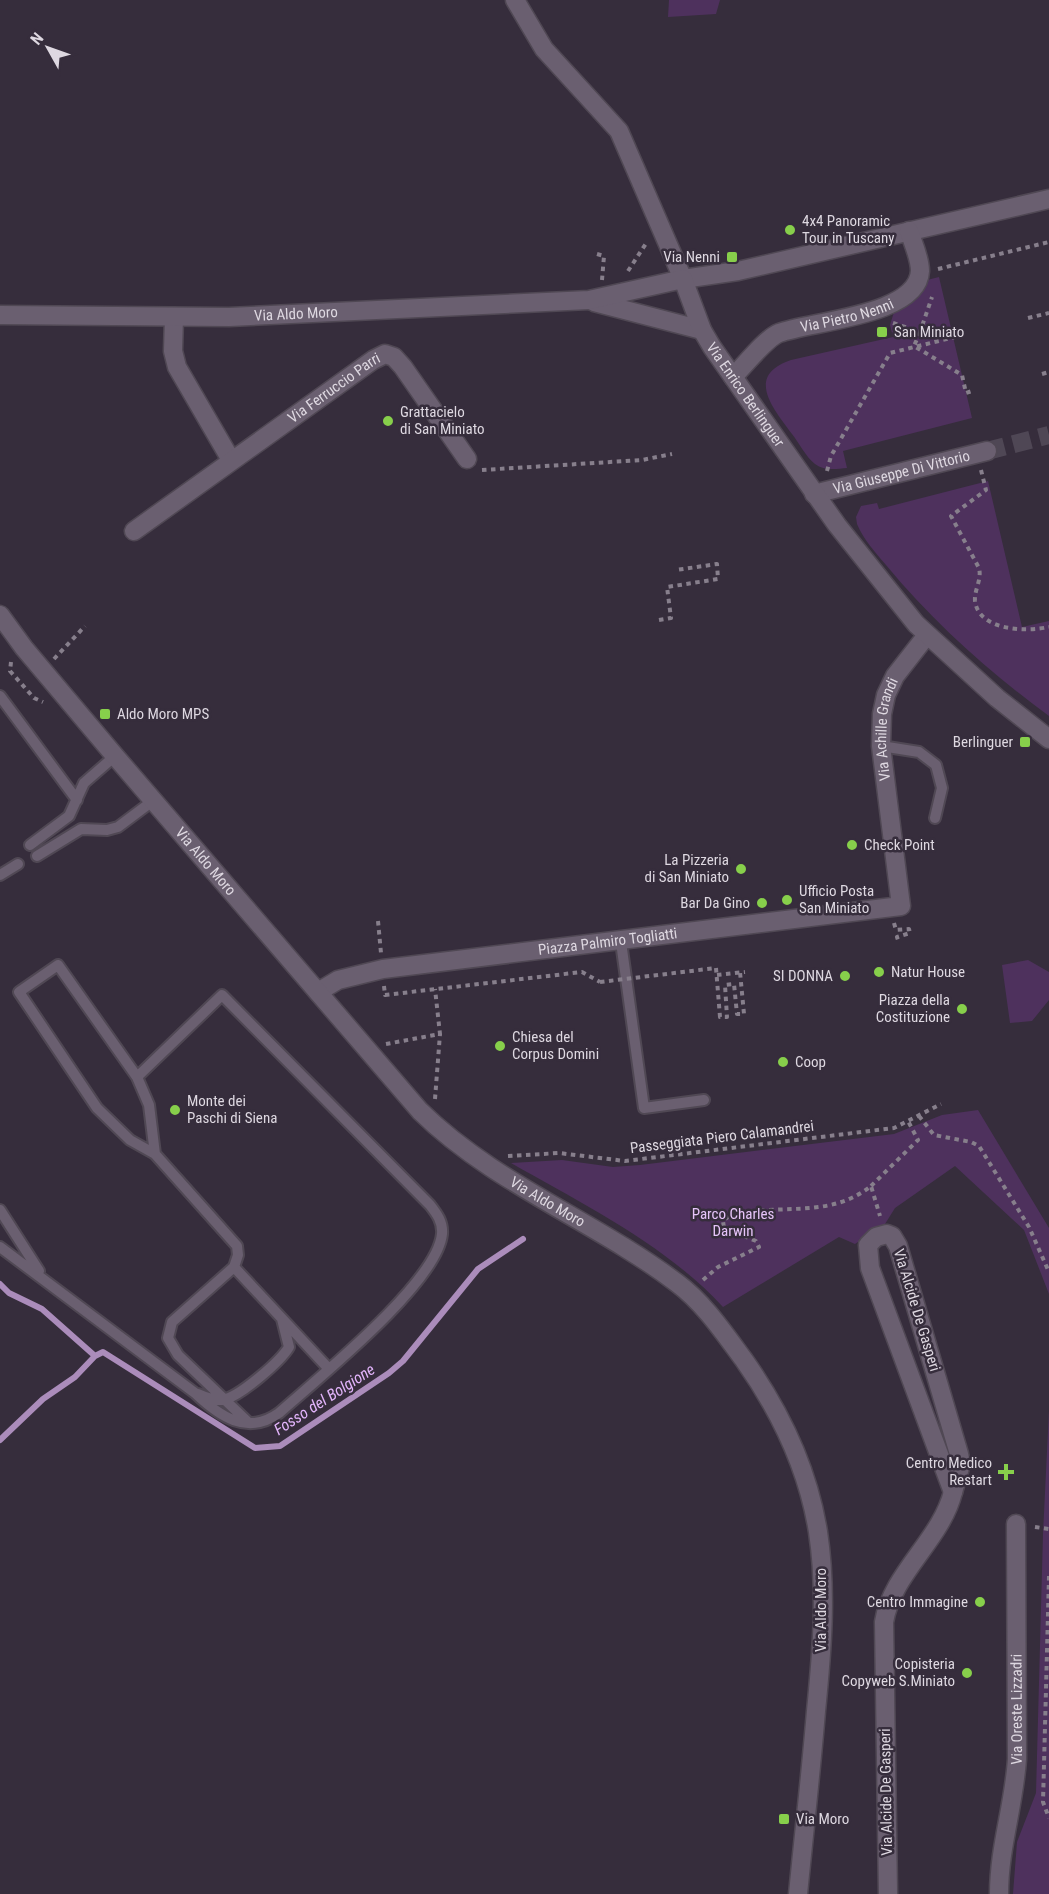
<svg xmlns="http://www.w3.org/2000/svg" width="1049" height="1894" viewBox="0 0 1049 1894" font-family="'Roboto Condensed',sans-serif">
<rect width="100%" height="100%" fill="#362d3c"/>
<path fill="#4e315d" d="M669 0H720L716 14 668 17Z
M939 277 972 418 843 451 847 468C836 469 824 471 815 464 806 457 799 443 792 434 774 409 744 376 791 360L893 337 890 325 894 312C910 305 922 298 927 280Z
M988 481 1022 627 1049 621V716C989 672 934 623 886 565 876 553 863 539 857 524L856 517 861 506 877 503 879 509Z
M1028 960 1049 972V1000L1032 1021 1010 1023 1002 965Z
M978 1110 1049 1228V1294L1024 1230 955 1166 895 1208 885 1224 855 1244 839 1237 723 1307C666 1245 583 1204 511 1163L562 1160 613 1167 640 1165 894 1134 942 1115Z
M1049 1410V1894H1013L1017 1842 1036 1793 1043 1534Z"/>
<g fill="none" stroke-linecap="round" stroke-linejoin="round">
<path stroke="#ab8cbb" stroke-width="6" d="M0 1284 9 1293 42 1309 95 1356
M0 1440 43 1399 75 1377 95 1356 103 1352 255 1448 280 1446 389 1373 403 1361 478 1269 523 1239"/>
<path stroke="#4f4755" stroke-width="18" stroke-dasharray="18 9" stroke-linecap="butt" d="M987 451 1049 435"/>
<defs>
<path id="lane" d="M0 696 77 800
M881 746 919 752 936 765 942 788 935 818
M30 845 69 816 84 783 115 756
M37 856 81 829 107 830 118 827 154 800
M0 875 18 864
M621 942 644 1108 704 1100
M155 1154 149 1105 137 1077 58 965 19 992 97 1108 130 1140 155 1154 237 1246 238 1255 234 1267 172 1322 168 1338 178 1355 249 1423
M0 1210 39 1271
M0 1247 195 1393C219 1416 247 1436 279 1413 317 1379 437 1283 442 1234 443 1222 437 1214 430 1205L222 995 137 1077
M234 1267 329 1369
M198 1394C207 1398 217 1402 226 1399 242 1394 280 1362 289 1347L282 1319"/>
<g id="street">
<path d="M515 0 544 49 619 131 683 279 738 271 1049 199"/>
<path d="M174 317 173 351 177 367 231 460"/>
<path id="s1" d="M733 377C744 366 766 338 779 333 811 321 918 316 920 271 920 258 913 243 909 231"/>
<path id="s2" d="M814 494 987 451"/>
<path id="s3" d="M134 531 373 360 385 354 394 357 403 367 467 459"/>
<path id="s4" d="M318 992 338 980 383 969 901 906 881 746 882 714 886 695 895 676 927 635"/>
<path d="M887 1234 892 1236 898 1246 959 1454 961 1464 953 1492 870 1268 868 1245 876 1237Z"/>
<path d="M888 1894 884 1622C892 1573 941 1540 953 1492"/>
<path id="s5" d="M999 1894C999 1847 1014 1806 1017 1759L1016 1524"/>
</g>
<g id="secondary">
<path d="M594 302 702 330"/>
<path id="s6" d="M0 315 229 317 589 300 683 279 702 330 712 347 837 525 916 624 997 698 1049 739"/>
<path id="s7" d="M0 615 24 648 115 756 420 1111C493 1183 595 1221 677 1283 704 1303 724 1333 744 1360 780 1411 808 1469 818 1532 827 1591 822 1651 816 1711 811 1772 804 1833 798 1894"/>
</g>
</defs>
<use href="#lane" stroke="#504854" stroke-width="14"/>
<use href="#street" stroke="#504854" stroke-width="21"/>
<use href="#secondary" stroke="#504854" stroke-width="21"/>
<path stroke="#877f8c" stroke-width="4" stroke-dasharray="4.5 4.5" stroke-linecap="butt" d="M597 254 604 256 602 280
M938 269 1049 242
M628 271 647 242
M1028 318 1049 313
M893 323 920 332 932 297
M920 332 914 346 962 375 966 393 972 391
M1042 374 1049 372
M482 470 642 460 672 454
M981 470 986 490 951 516 979 568C982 580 974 590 975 601 979 631 1026 632 1049 627
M827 471 831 456 890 353 959 336
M659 620 671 618 667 587 718 579 717 564 676 570
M54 659 85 626
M11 662 10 671 34 698 43 702
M378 921 381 953
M894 923 896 930 909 929 910 933 897 937 898 940
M716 968 720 1017H727L725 985 734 984 737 1014H744L740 972
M717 975 745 972
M384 986 385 995 582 972 600 982
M386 1044 440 1034 435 989
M435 1099 440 1034
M919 1116 934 1135 971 1142 979 1146 1029 1227 1049 1272
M508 1156 559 1153 625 1161 894 1128 941 1104
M871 1186 918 1140 908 1121
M703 1280 718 1267 759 1247 756 1241 724 1228 723 1221 728 1217C776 1201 827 1221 871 1186L880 1216
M1035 1527 1049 1529
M1049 1576 1043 1802 1049 1818"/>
<use href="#lane" stroke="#6a5f70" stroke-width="10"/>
<use href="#street" stroke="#6a5f70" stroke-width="18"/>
<use href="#secondary" stroke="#6a5f70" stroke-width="18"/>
<path stroke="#877f8c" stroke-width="4" stroke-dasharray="4.5 4.5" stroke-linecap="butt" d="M600 982 716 968"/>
</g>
<g fill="#87cf4b" stroke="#362d3c" stroke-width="2">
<circle cx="790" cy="230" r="6"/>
<rect x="726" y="251" width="12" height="12" rx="3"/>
<rect x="876" y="326" width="12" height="12" rx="3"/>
<circle cx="388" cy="421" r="6"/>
<rect x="99" y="708" width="12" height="12" rx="3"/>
<rect x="1019" y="736" width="12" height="12" rx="3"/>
<circle cx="852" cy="845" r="6"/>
<circle cx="741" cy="869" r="6"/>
<circle cx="787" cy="900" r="6"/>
<circle cx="762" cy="903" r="6"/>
<circle cx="879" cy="972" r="6"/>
<circle cx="845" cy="976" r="6"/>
<circle cx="962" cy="1009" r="6"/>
<circle cx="500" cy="1046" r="6"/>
<circle cx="783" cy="1062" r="6"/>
<circle cx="175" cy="1110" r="6"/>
<path d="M1003 1463h6v6h6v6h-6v6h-6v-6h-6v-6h6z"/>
<circle cx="980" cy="1602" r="6"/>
<circle cx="967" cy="1673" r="6"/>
<rect x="778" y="1813" width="12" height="12" rx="3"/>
</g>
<g text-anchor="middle" stroke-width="5" stroke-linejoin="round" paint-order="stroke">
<g font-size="15" fill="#ded8e1" stroke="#362d3c" text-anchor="start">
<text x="802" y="226">4x4 Panoramic<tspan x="802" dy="17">Tour in Tuscany</tspan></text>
<text x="720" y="262" text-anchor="end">Via Nenni</text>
<text x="894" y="337">San Miniato</text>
<text x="400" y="417">Grattacielo<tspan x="400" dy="17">di San Miniato</tspan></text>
<text x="117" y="719">Aldo Moro MPS</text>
<text x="1013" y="747" text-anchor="end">Berlinguer</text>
<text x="864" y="850">Check Point</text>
<text x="729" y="865" text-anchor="end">La Pizzeria<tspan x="729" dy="17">di San Miniato</tspan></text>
<text x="799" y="896">Ufficio Posta<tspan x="799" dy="17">San Miniato</tspan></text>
<text x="750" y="908" text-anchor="end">Bar Da Gino</text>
<text x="891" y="977">Natur House</text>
<text x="833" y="981" text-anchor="end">SI DONNA</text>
<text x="950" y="1005" text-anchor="end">Piazza della<tspan x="950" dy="17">Costituzione</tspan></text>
<text x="512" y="1042">Chiesa del<tspan x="512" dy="17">Corpus Domini</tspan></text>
<text x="795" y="1067">Coop</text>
<text x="187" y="1106">Monte dei<tspan x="187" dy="17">Paschi di Siena</tspan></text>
<text x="992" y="1468" text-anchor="end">Centro Medico<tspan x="992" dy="17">Restart</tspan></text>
<text x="968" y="1607" text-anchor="end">Centro Immagine</text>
<text x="955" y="1669" text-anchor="end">Copisteria<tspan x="955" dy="17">Copyweb S.Miniato</tspan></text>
<text x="796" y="1824">Via Moro</text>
</g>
<g font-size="15" fill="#ded8e1" stroke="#362d3c">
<text dy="5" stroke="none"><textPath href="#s1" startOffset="134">Via Pietro Nenni</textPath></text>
<text dy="5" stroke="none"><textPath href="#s6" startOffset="296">Via Aldo Moro</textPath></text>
<text dy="5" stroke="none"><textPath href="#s3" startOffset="246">Via Ferruccio Parri</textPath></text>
<text dy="5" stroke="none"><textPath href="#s6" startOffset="818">Via Enrico Berlinguer</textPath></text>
<text dy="5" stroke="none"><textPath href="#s2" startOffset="90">Via Giuseppe Di Vittorio</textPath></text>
<text dy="5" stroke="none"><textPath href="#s4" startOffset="770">Via Achille Grandi</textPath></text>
<text dy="5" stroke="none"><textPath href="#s7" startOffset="321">Via Aldo Moro</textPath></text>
<text dy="5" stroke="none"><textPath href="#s4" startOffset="296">Piazza Palmiro Togliatti</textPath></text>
<text transform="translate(722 1137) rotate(-7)" y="5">Passeggiata Piero Calamandrei</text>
<text dy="5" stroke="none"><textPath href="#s7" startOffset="807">Via Aldo Moro</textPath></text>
<text transform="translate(917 1310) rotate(73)" y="5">Via Alcide De Gasperi</text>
<text transform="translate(821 1610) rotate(-90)" y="5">Via Aldo Moro</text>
<text dy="5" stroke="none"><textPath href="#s5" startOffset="186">Via Oreste Lizzadri</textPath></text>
<text transform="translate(886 1792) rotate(-91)" y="5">Via Alcide De Gasperi</text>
</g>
<g font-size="15" fill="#e6c4f9" stroke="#362d3c">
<text x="733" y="1219">Parco Charles<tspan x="733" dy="17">Darwin</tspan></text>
</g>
<g font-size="16" font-style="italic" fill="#e2b4fb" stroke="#362d3c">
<text transform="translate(324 1399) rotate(-33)" y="6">Fosso del Bolgione</text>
</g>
</g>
<g transform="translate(48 48) rotate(310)" stroke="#362d3c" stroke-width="4.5" paint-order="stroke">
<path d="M0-4.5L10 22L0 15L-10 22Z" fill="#ded8e1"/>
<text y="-9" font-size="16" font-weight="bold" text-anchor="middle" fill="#ded8e1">N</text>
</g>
</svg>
